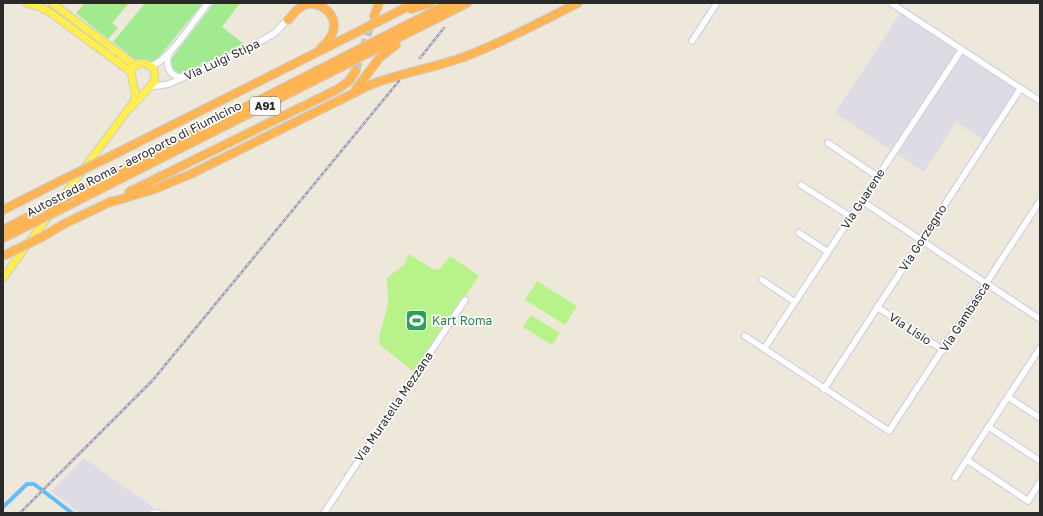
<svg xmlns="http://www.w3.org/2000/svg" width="1043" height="516" viewBox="0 0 1043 516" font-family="'Golos Text',sans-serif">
<rect width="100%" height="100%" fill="#eee8da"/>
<path fill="#dfdbe5" d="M901 12 958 50 892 151 835 113Z
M962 53 1018 90 984 140 956 122 924 172 897 154Z
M84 458 153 507 149 513H80L51 491Z"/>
<path fill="#a2ea90" d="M85 3H129L112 23 118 28 108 39 76 13Z
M145 3H203L155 62 137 61 113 42Z
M214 3H240L222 27 244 44 239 48 180 74 173 69 171 59Z"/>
<path fill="#b8f38a" d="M409 254 434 270 441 268 450 256 479 276 413 371 380 345 379 338 388 303 387 279 389 276 404 265Z
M537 281 577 306 565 325 525 300Z
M531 315 560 333 552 345 523 327Z"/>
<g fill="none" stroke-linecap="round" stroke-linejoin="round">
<path stroke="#61bdfb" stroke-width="4" d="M3 507 27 484H34L72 513"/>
<path stroke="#c7c2b7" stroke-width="8" stroke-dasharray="8 4" stroke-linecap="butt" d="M356 70 372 21"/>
<defs>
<path id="minor" d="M891 3 1040 101
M692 41 717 3
M169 54C165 65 169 77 182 77
M151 66C169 61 195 19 208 3
M149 87 169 84 249 48 275 33 290 17
M828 143 878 177
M801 185 851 217
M862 201 1040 319
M799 233 828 252
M762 280 795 302
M877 307 943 350
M745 336 889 431 1040 201
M764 349 962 49
M824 389 1021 88
M1008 397 1040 418
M989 427 1040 461
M967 460 1028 501 1040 482
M955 478 1040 348
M153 513H159
M324 513 465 300"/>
<path id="major" d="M26 3 40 7 51 13 131 72
M52 3 136 66
M59 202 135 100C138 89 121 63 143 63 148 64 151 66 154 69L155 81 130 108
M3 278 49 215"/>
<path id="highway" d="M411 9 430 3
M374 16 379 3
M288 20C293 15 297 8 304 5 318 0 335 12 334 27 333 36 327 43 321 48
M356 89 380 57 396 45
M109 157 415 3
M129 192 338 89 349 81 356 70
M73 195 450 3
M108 203 155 189 191 174 370 85C401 73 433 68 464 57 504 42 540 22 578 3
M63 208 467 3
M3 210 60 181
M64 224 112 201
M3 230 47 207
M3 238 33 223"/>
</defs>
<use href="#minor" stroke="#cfd0e4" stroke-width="8"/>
<use href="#major" stroke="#ccc" stroke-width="9"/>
<use href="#highway" stroke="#ccc" stroke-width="10"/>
<use href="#minor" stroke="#fff" stroke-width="5.5"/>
<use href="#major" stroke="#ffee4d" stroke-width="7"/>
<use href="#highway" stroke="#ffb553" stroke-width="8"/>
<defs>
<path id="rail" d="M420 58 444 28
M20 513 152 381 399 81"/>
</defs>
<use href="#rail" stroke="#9c9cb6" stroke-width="2.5"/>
<use href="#rail" stroke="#fff" stroke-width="1" stroke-dasharray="3" stroke-linecap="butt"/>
<defs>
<path id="highway-bridge" d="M60 181 109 157
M47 207 73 195
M33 223 63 208
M3 256 42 237 64 224"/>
</defs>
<use href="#highway-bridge" stroke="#ccc" stroke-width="10" stroke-linecap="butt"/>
<use href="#highway-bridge" stroke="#ffb553" stroke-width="8"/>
</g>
<defs>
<symbol id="stadium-square" viewBox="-11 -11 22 22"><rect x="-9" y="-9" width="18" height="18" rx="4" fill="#2e9e5b" stroke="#fff"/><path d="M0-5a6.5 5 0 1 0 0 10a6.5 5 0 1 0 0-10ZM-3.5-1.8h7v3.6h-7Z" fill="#fff"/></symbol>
</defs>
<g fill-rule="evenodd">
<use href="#stadium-square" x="404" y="308" width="25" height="25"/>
</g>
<g text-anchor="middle" stroke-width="3.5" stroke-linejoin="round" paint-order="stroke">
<rect fill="#fff" stroke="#6a6a6a" stroke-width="1" x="250" y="97" width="30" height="18" rx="3"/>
<g font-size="11" font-weight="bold" fill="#2a2a2a">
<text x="265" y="110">A91</text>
</g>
<g font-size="12" fill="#2a2a2a" stroke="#fff">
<text transform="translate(222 60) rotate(-25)" y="4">Via Luigi Stipa</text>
<text transform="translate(134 159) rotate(-27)" y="4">Autostrada Roma - aeroporto di Fiumicino</text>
<text transform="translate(863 199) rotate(-57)" y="4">Via Guarene</text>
<text transform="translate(923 238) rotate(-57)" y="4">Via Gorzegno</text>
<text transform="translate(965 317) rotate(-57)" y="4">Via Gambasca</text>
<text transform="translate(910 329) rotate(33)" y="4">Via Lisio</text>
<text transform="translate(394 407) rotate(-56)" y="4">Via Muratella Mezzana</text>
</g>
<g font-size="12" fill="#27864d" stroke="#fff" text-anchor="start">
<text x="432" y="325">Kart Roma</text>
</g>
</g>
<rect width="1043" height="516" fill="none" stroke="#2a2a2a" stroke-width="8"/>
</svg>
